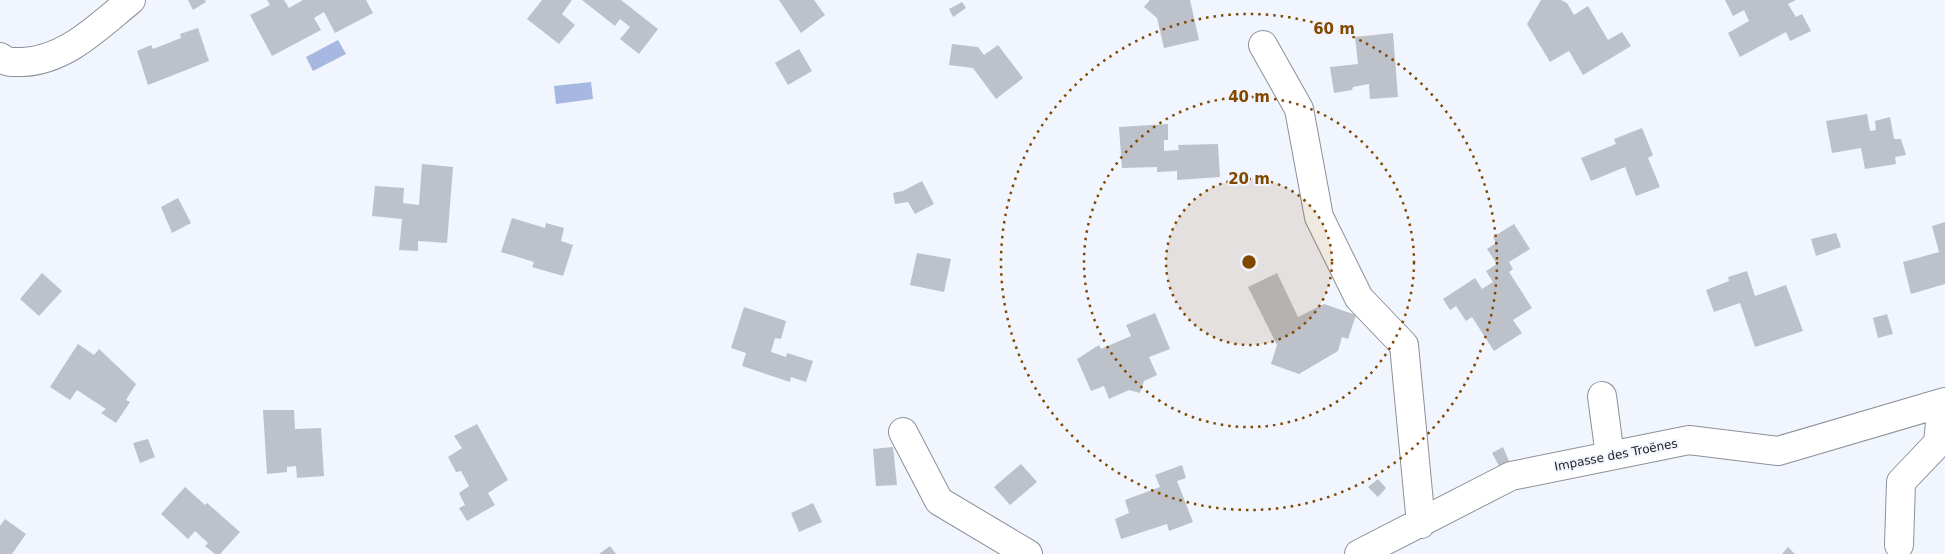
<svg xmlns="http://www.w3.org/2000/svg" width="1945" height="554" viewBox="0 0 1945 554" font-family="'DejaVu Sans',sans-serif">
<rect width="100%" height="100%" fill="#f1f5fe"/>
<path fill="#a6b8e1" d="M338 40 346 54 313 71 306 57Z
M591 82 593 99 556 104 554 86Z"/>
<path fill="#bdc1ca" d="M188 0H205L206 2 193 10Z
M267 0H284L289 8 303 0H366L373 13 335 33 324 12 314 18 321 30 272 56 250 15 270 5Z
M542 0H572L562 14 575 25 559 44 527 19Z
M582 0H621L658 29 639 54 620 39 630 27 620 19 615 26Z
M779 0H814L825 15 801 33Z
M1150 0H1190L1199 40 1164 48 1157 18 1144 7Z
M1541 0H1561L1567 3 1574 15 1588 6 1608 40 1622 32 1631 46 1583 75 1569 51 1550 62 1527 24Z
M1725 0H1796L1788 4 1796 17 1802 14 1811 31 1790 41 1786 32 1740 57 1728 33 1749 21 1744 10 1733 16Z
M962 2 966 8 953 17 949 9Z
M198 28 209 61 148 85 137 51 151 45 153 49 181 38 180 34Z
M1393 33 1398 97 1370 99 1369 84 1353 87 1352 90 1334 93 1330 67 1358 64 1355 37Z
M952 44 978 47 984 55 998 45 1023 78 996 99 973 68 949 65Z
M799 49 812 71 788 85 775 63Z
M1867 114 1870 131 1876 130 1875 121 1890 117 1894 139H1901L1906 155 1895 157 1896 164 1865 169 1861 148 1832 153 1826 121Z
M1168 124V140H1164V151L1179 150 1178 145 1218 144 1220 177 1177 180V171L1157 172V167L1122 168 1119 127Z
M1642 128 1653 155 1648 158 1660 187 1636 196 1625 167 1591 181 1581 158 1616 144 1614 139Z
M422 164 453 167 447 243 418 241V251L399 250 402 219 372 216 375 186 404 188 403 203 419 205Z
M922 181 934 204 915 214 908 202 895 204 893 193 903 191Z
M178 198 191 223 172 233 161 207Z
M512 218 545 228 546 223 564 228 561 241 573 245 563 276 532 267 534 262 501 252Z
M1945 222V284L1911 294 1903 262 1939 252 1932 226Z
M1514 224 1530 249 1509 262 1513 269 1509 272 1532 308 1513 320 1522 333 1494 351 1472 317 1466 321 1456 306 1450 310 1443 299 1475 278 1482 289 1493 282 1486 271 1497 264 1487 249 1496 243 1493 237Z
M1836 233 1841 247 1816 256 1811 239Z
M917 253 951 259 944 292 910 285Z
M1747 271 1755 296 1786 285 1803 331 1755 347 1740 303 1714 312 1706 290 1729 281 1728 277Z
M42 273 62 291 39 316 20 299Z
M1277 273 1298 317 1324 304 1356 315 1348 339 1342 337 1338 351 1299 374 1271 364 1277 345 1248 287Z
M744 307 786 321 781 339 775 338 771 352 786 357 787 353 813 361 806 382 791 377 790 382 742 366 746 353 731 348Z
M1155 313 1170 349 1149 357 1157 375 1144 381 1140 393 1129 390 1109 399 1104 386 1091 391 1077 359 1099 345 1101 349 1131 336 1126 325Z
M1887 314 1893 334 1878 338 1873 318Z
M78 344 94 355 99 349 136 384 126 400 130 402 116 423 101 413 106 409 77 390 70 400 50 387Z
M263 410H294L295 429 321 428 324 476 297 478 296 466 287 467V472L267 474Z
M477 424 508 480 488 493 495 505 467 521 459 508 465 505 459 493 469 486 461 471 456 472 448 457 462 448 454 436Z
M148 439 155 457 140 463 133 443Z
M893 447 897 485 876 486 873 449Z
M1503 447 1509 461 1499 466 1492 453Z
M1021 464 1037 482 1010 505 994 487Z
M1182 465 1186 478 1177 481 1193 522 1169 531 1167 524 1121 539 1115 519 1129 513 1125 500 1160 487 1155 475Z
M1378 479 1386 488 1378 497 1368 487Z
M185 487 205 505 207 503 240 532 220 554H215L205 546 208 543 195 531 188 539 161 514Z
M813 503 822 522 799 532 791 513Z
M5 519 26 534 12 554H0V526Z
M610 546 616 554H599Z
M1788 547 1795 554H1782Z"/>
<g fill="none" stroke-linecap="round" stroke-linejoin="round">
<defs>
<path id="minor" d="M1263 45 1299 109 1319 217 1359 298 1404 345 1421 524
M0 57C7 63 12 62 22 62 65 61 99 26 131 0
M1602 396 1610 456
M903 432 939 501 1028 554
M1899 545 1901 482 1938 443 1942 403
M1359 554 1511 476 1689 440 1778 451 1945 402"/>
</defs>
<use href="#minor" stroke="#8d9099" stroke-width="30"/>
<use href="#minor" stroke="#fff" stroke-width="28"/>
</g>
<circle cx="1249" cy="262" r="83" fill="#834800" fill-opacity=".12"/>
<g fill="none" stroke="#834800" stroke-width="2.5" stroke-dasharray="2.5 5">
<circle cx="1249" cy="262" r="83"/>
<circle cx="1249" cy="262" r="165"/>
<circle cx="1249" cy="262" r="248"/>
</g>
<g text-anchor="middle" stroke-width="4" stroke-linejoin="round" paint-order="stroke">
<g font-size="12" fill="#202225" stroke="#f1f5fe">
<text transform="translate(1616 455) rotate(-11)" y="4">Impasse des Troënes</text>
</g>
</g>
<circle cx="1249" cy="262" r="8" fill="#834800" stroke="#f1f5fe" stroke-width="2.5"/>
<g font-size="15" text-anchor="middle" font-weight="bold" fill="#834800" stroke="#f1f5fe" stroke-width="4" stroke-linejoin="round" paint-order="stroke">
<text x="1334" y="34">60 m</text>
<text x="1249" y="102">40 m</text>
<text x="1249" y="184">20 m</text>
</g>
</svg>
